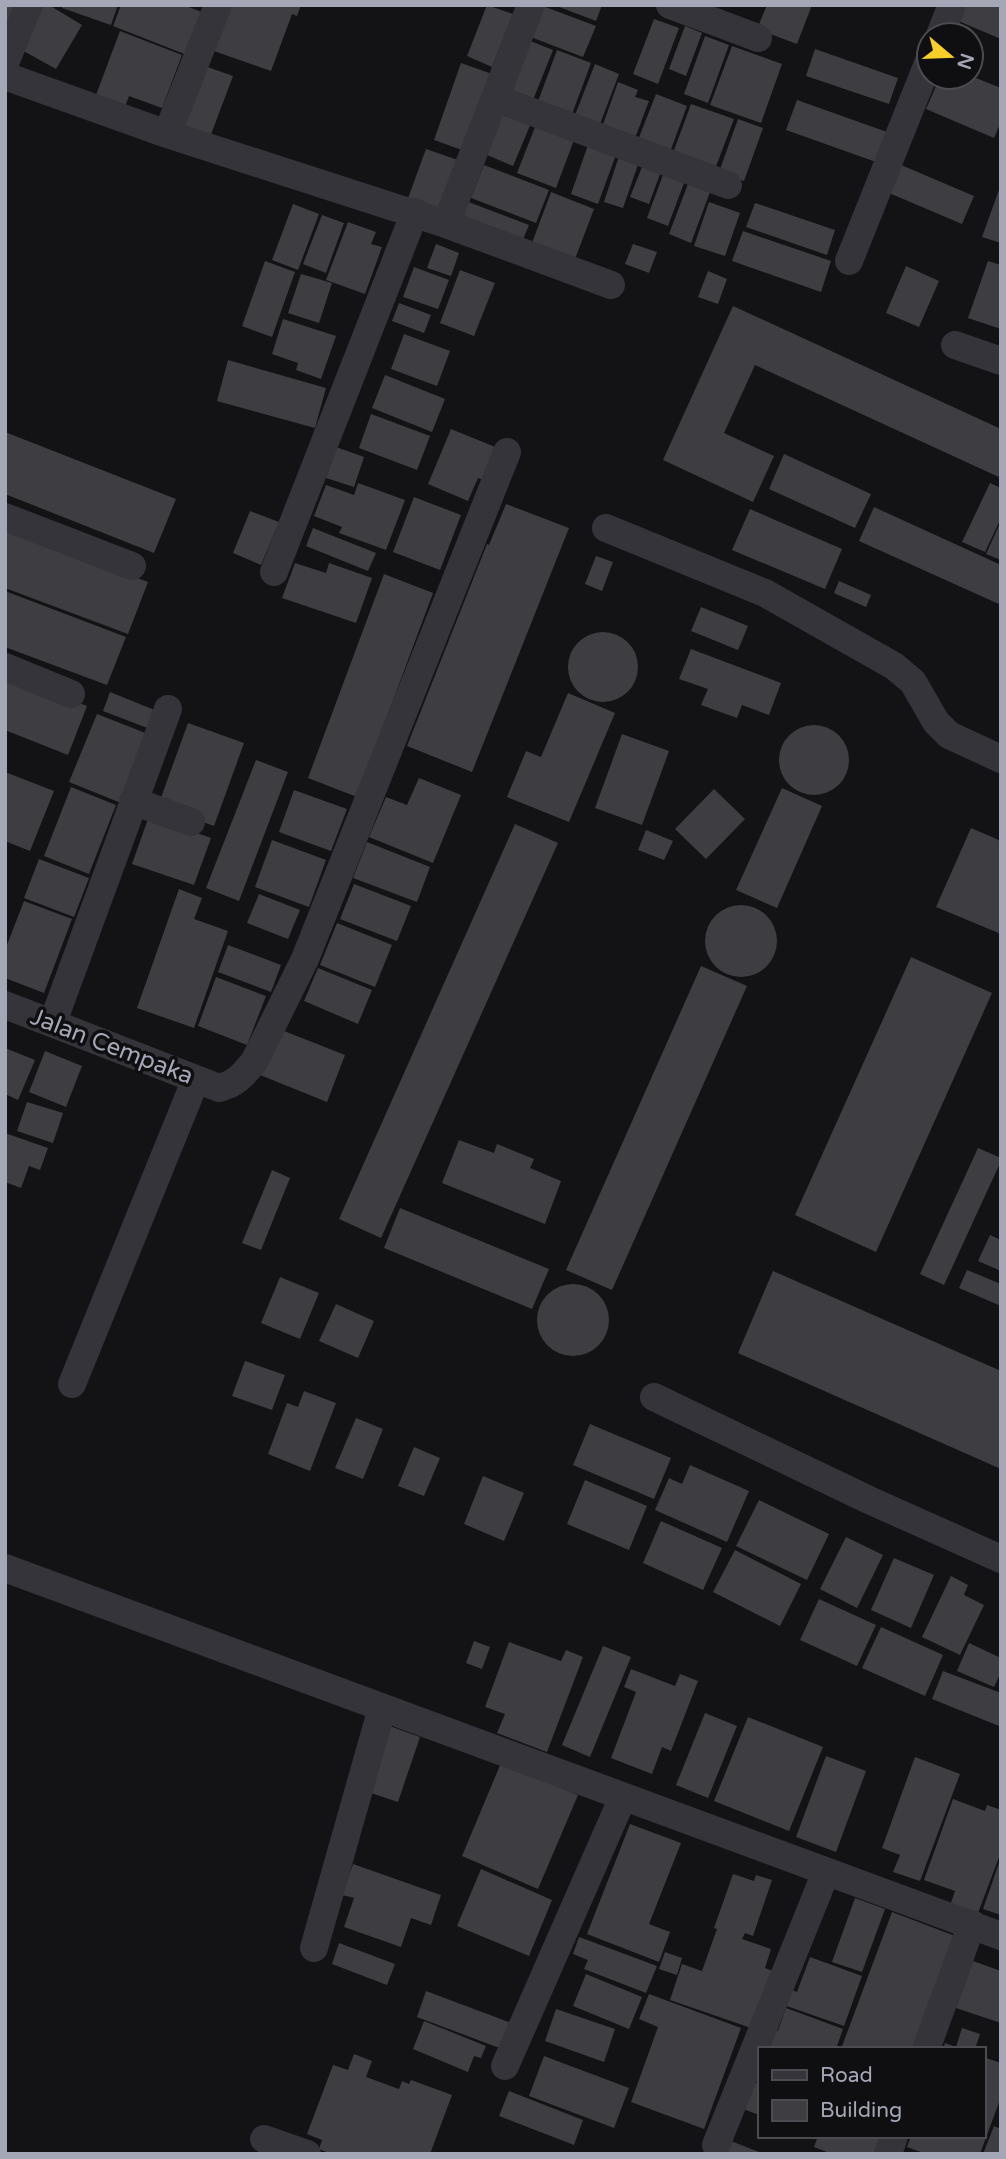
<svg xmlns="http://www.w3.org/2000/svg" width="1006" height="2159" viewBox="0 0 1006 2159" font-family="'Varela Round',sans-serif">
<rect width="100%" height="100%" fill="#131315"/>
<path fill="#3e3d42" d="M5 5H17L5 34Z
M44 5H49L82 25 56 69 20 49Z
M63 5H118L111 25 62 8Z
M121 5H184L204 13 187 55 113 26Z
M227 5H301L297 16 292 14 271 71 211 50Z
M487 5 513 14 492 67 467 56Z
M540 5 596 26 583 57 528 36Z
M554 5H602L596 21Z
M767 5H812L797 44 757 29Z
M962 5H1001V39L956 20Z
M654 19 679 28 658 84 633 74Z
M685 26 702 33 686 76 669 69Z
M120 31 182 55 162 108 129 96 125 107 96 95Z
M705 36 729 45 708 103 684 94Z
M523 38 553 50 533 100 503 88Z
M732 46 782 64 761 123 710 105Z
M815 49 898 78 889 104 806 76Z
M557 50 591 63 571 117 537 104Z
M461 63 492 74 465 151 434 140Z
M595 64 619 74 600 124 575 115Z
M202 65 233 76 207 145 177 134Z
M971 76 1001 88V122L994 138 926 109 940 77Z
M618 82 638 90 635 97 649 101 634 141 601 130Z
M656 94 687 106 670 152 638 140Z
M797 100 887 132 876 162 786 130Z
M500 102 534 116 513 166 480 152Z
M691 104 734 119 715 169 673 153Z
M539 117 577 132 556 188 517 173Z
M738 119 763 128 744 181 719 172Z
M589 142 617 152 598 204 571 194Z
M426 149 458 160 438 213 407 201Z
M621 150 641 156 623 208 604 202Z
M894 162 974 196 962 224 882 190Z
M484 165 549 190 536 223 471 198Z
M642 167 660 174 649 204 630 197Z
M663 175 684 183 668 226 647 218Z
M691 176 713 184 691 243 669 234Z
M1000 187H1001V243L982 237Z
M551 192 594 209 575 259 532 243Z
M466 201 529 225 519 249 457 225Z
M709 202 740 213 725 256 694 246Z
M755 203 835 230 827 255 746 227Z
M293 204 319 214 298 270 272 260Z
M322 215 344 223 326 273 303 264Z
M348 222 376 232 371 244 382 247 365 294 326 280Z
M743 231 831 261 821 292 732 261Z
M436 244 459 253 451 276 427 268Z
M633 244 657 252 649 273 625 264Z
M265 261 295 272 272 337 242 326Z
M988 261 1001 265V329L968 318Z
M906 266 939 281 919 327 886 313Z
M414 267 449 280 438 309 403 297Z
M460 270 495 283 474 336 440 323Z
M708 271 727 279 718 304 698 297Z
M301 274 332 283 319 323 288 313Z
M399 303 431 315 424 333 392 321Z
M733 306 1001 429V478L755 365 724 433 774 456 753 502 663 460Z
M283 319 336 336 321 379 296 370 298 363 272 354Z
M404 334 450 351 437 386 391 369Z
M228 360 326 388 315 428 217 401Z
M385 375 445 399 432 432 372 408Z
M371 414 430 436 417 470 359 448Z
M451 429 505 451 492 483 478 478 468 501 428 484Z
M5 432 176 499 154 553 5 494Z
M336 447 364 457 354 487 326 478Z
M784 454 871 494 855 528 769 489Z
M358 483 405 500 386 550 339 533 342 527 314 516 326 485 354 495Z
M990 483 1001 488V518L985 552 962 542Z
M414 497 461 515 440 570 393 552Z
M506 504 569 528 472 772 407 746 487 544 489 545Z
M874 507 1001 565V605L859 541Z
M750 509 842 549 825 589 732 550Z
M250 511 279 522 261 565 233 553Z
M1001 521V560L986 554Z
M5 527 148 582 128 634 5 588Z
M313 528 376 553 368 571 306 546Z
M596 556 613 562 602 591 585 584Z
M295 563 326 573 329 563 372 578 356 623 282 598Z
M384 574 433 593 357 797 308 778Z
M839 581 871 595 866 607 834 593Z
M5 591 126 637 107 685 5 647Z
M701 607 748 626 738 650 691 631Z
M568 667a35 35 0 1 1 70 0a35 35 0 1 1-70 0Z
M691 649 781 683 769 715 742 705 737 718 701 705 708 689 679 679Z
M5 674 87 706 68 755 5 730Z
M110 692 157 711 150 729 103 711Z
M568 693 615 713 569 822 507 797 526 751 541 757Z
M97 714 148 734 121 803 69 782Z
M188 723 244 743 214 826 158 806Z
M779 760a35 35 0 1 1 70 0a35 35 0 1 1-70 0Z
M622 734 669 751 642 825 595 808Z
M256 760 288 772 239 901 206 888Z
M5 772 54 791 30 851 5 841Z
M419 778 461 795 433 863 369 837 386 797 407 805Z
M71 787 116 805 89 874 44 856Z
M782 788 822 806 777 908 736 890Z
M714 789 745 819 706 859 675 829Z
M294 790 347 809 331 851 279 832Z
M149 816 211 838 194 885 132 864Z
M515 824 558 843 381 1238 339 1219Z
M971 828 1001 841V934L936 907Z
M646 830 673 841 664 860 638 850Z
M272 840 326 860 309 907 255 887Z
M367 842 430 867 417 902 353 878Z
M39 859 89 878 74 917 24 898Z
M354 884 411 906 397 941 340 919Z
M179 889 202 898 194 919 228 931 194 1028 137 1008Z
M259 894 300 910 288 939 247 923Z
M24 901 72 919 44 993 5 978V950Z
M705 941a36 36 0 1 1 72 0a36 36 0 1 1-72 0Z
M337 923 392 945 375 987 320 965Z
M228 945 281 965 271 992 218 972Z
M911 957 992 993 876 1252 795 1215Z
M701 966 747 986 612 1290 566 1270Z
M318 968 372 990 358 1024 304 1001Z
M216 977 266 996 247 1045 198 1026Z
M279 1029 345 1055 327 1102 260 1075Z
M5 1048 35 1060 18 1100 5 1094Z
M45 1051 82 1066 66 1107 29 1092Z
M27 1102 63 1113 53 1143 17 1131Z
M5 1133 48 1148 40 1170 29 1166 21 1188 5 1182Z
M459 1140 494 1153 497 1144 534 1159 530 1168 561 1181 545 1224 442 1183Z
M978 1148 1001 1158V1161L944 1285 920 1274Z
M272 1170 290 1178 261 1250 242 1243Z
M400 1208 549 1269 532 1309 384 1248Z
M990 1235 1001 1240V1271L978 1261Z
M967 1270 1001 1284V1306L959 1288Z
M773 1271 1001 1371V1469L738 1353Z
M280 1277 319 1293 300 1339 261 1323Z
M537 1320a36 36 0 1 1 72 0a36 36 0 1 1-72 0Z
M336 1304 374 1321 358 1358 319 1341Z
M245 1361 285 1375 272 1410 232 1396Z
M304 1391 336 1403 310 1471 268 1454 287 1403 298 1407Z
M356 1418 383 1429 363 1479 335 1468Z
M590 1424 671 1458 654 1499 573 1465Z
M414 1447 440 1458 424 1496 398 1486Z
M690 1465 749 1491 727 1542 655 1510 669 1478 682 1484Z
M483 1476 524 1493 504 1541 464 1524Z
M585 1480 647 1506 629 1550 567 1524Z
M759 1500 829 1534 807 1580 736 1546Z
M661 1521 722 1548 703 1590 643 1563Z
M846 1537 883 1555 857 1608 820 1589Z
M735 1550 801 1584 780 1626 713 1592Z
M894 1558 934 1575 911 1628 871 1610Z
M951 1576 968 1585 964 1595 984 1605 960 1655 922 1637Z
M819 1599 876 1625 857 1666 800 1640Z
M881 1627 943 1655 925 1696 862 1668Z
M474 1641 490 1647 482 1669 466 1663Z
M509 1642 561 1661 566 1650 583 1657 547 1752 497 1733 505 1714 485 1707Z
M969 1643 1001 1658V1672L994 1687 957 1671Z
M603 1646 631 1657 590 1757 562 1745Z
M631 1669 675 1686 680 1674 698 1681 671 1751 662 1747 652 1774 611 1758 636 1692 624 1687Z
M943 1671 1001 1693 999 1726 932 1699Z
M705 1713 737 1726 708 1798 676 1785Z
M748 1717 823 1747 789 1831 714 1801Z
M384 1724 420 1737 398 1802 362 1790Z
M826 1756 866 1771 836 1852 796 1837Z
M915 1757 960 1774 920 1881 893 1872 900 1855 882 1848Z
M501 1763 578 1795 538 1889 462 1856Z
M953 1799 985 1811 987 1805 1001 1810V1852L978 1913 951 1903 955 1891 924 1880Z
M630 1824 681 1843 649 1924 670 1932 659 1962 587 1934Z
M1000 1860H1001V1915L983 1909Z
M353 1864 441 1895 431 1925 411 1918 401 1947 344 1927 354 1898 342 1895Z
M481 1869 552 1900 529 1956 457 1926Z
M733 1874 754 1881 756 1875 772 1880 753 1936 745 1933 742 1939 771 1949 765 1968 775 1972 754 2029 670 2000 682 1964 702 1971 717 1929 714 1928Z
M855 1898 885 1909 862 1972 832 1962Z
M892 1912 963 1939 922 2049H841Z
M579 1937 657 1966 646 1993 584 1969 588 1960 573 1954Z
M339 1943 395 1964 387 1985 332 1964Z
M665 1952 682 1958 677 1975 659 1969Z
M810 1957 862 1976 844 2026 778 2003 783 1986 797 1992Z
M973 1961 1001 1971V2023L956 2008Z
M586 1974 642 1997 629 2029 573 2006Z
M426 1991 519 2026 510 2052 417 2017Z
M649 1994 741 2028 704 2129 631 2102 658 2027 639 2019Z
M786 2008 843 2029 836 2049H759V2078L749 2074 767 2027 778 2031Z
M556 2009 615 2029 604 2062 545 2041Z
M424 2021 486 2046 481 2058 474 2056 468 2072 413 2049Z
M962 2028 980 2034 975 2049H943L945 2043 956 2047Z
M354 2054 372 2061 366 2077 399 2089 402 2081 409 2084 411 2080 452 2095 430 2154H331L319 2149 322 2140 307 2134 333 2065 348 2070Z
M544 2056 629 2088 614 2128 529 2096Z
M983 2057 1001 2063V2097L980 2154H926L907 2147 911 2136H983Z
M748 2080 759 2084V2115L738 2107Z
M509 2091 583 2120 574 2145 499 2116Z
M994 2126 1001 2129V2154H983Z
M818 2136H889L883 2154H832L814 2147Z
M721 2137 764 2154H715Z"/>
<g fill="none" stroke-linecap="round" stroke-linejoin="round">
<path stroke="#34343a" stroke-width="28" d="M670 5 758 38
M940 35 952 5
M5 63 29 5
M5 76 167 134 446 224 531 5
M495 98 728 185
M167 134 218 5
M446 224 611 285
M849 261 929 61
M955 345 1001 361
M5 517 132 566
M606 528 765 593 894 666 913 682 936 722 949 735 1001 759
M274 572 415 212
M5 667 71 694
M133 801 191 822
M5 1005 219 1088C236 1084 243 1075 254 1062L305 959 507 452
M53 1022 168 709
M72 1384 196 1079
M654 1397 869 1500 1001 1559
M5 1568 1001 1936
M314 1948 382 1708
M926 2049 972 1924
M505 2066 623 1797
M264 2139 307 2154
M716 2145 826 1872
M888 2154 894 2136"/>
</g>
<g text-anchor="middle" stroke-width="7" stroke-linejoin="round" paint-order="stroke">
<g font-size="24" fill="#a4a7b6" stroke="#0f0e10">
<text transform="translate(112 1046) rotate(21)" y="8">Jalan Cempaka</text>
</g>
</g>
<rect width="1006" height="2159" fill="none" stroke="#a4a7b6" stroke-width="14"/>
<rect x="758" y="2047" width="228" height="91" fill="#0f0e10" stroke="#4b4b52" stroke-width="2"/>
<rect x="772" y="2070" width="35" height="10" fill="#34343a" stroke="#4b4b52" stroke-width="2"/>
<text x="820" y="2082" font-size="21" fill="#a4a7b6">Road</text>
<rect x="772" y="2100" width="35" height="21" fill="#3e3d42" stroke="#4b4b52" stroke-width="2"/>
<text x="820" y="2117" font-size="21" fill="#a4a7b6">Building</text>
<g transform="translate(950 56) rotate(109)"><circle r="33" fill="#0f0e10" stroke="#4b4b52" stroke-width="2"/>
<path d="M0-5L12 26L0 18L-12 26Z" fill="#f8ce28"/>
<text y="-10" font-size="19" font-weight="bold" text-anchor="middle" fill="#a4a7b6">N</text>
</g>
</svg>
